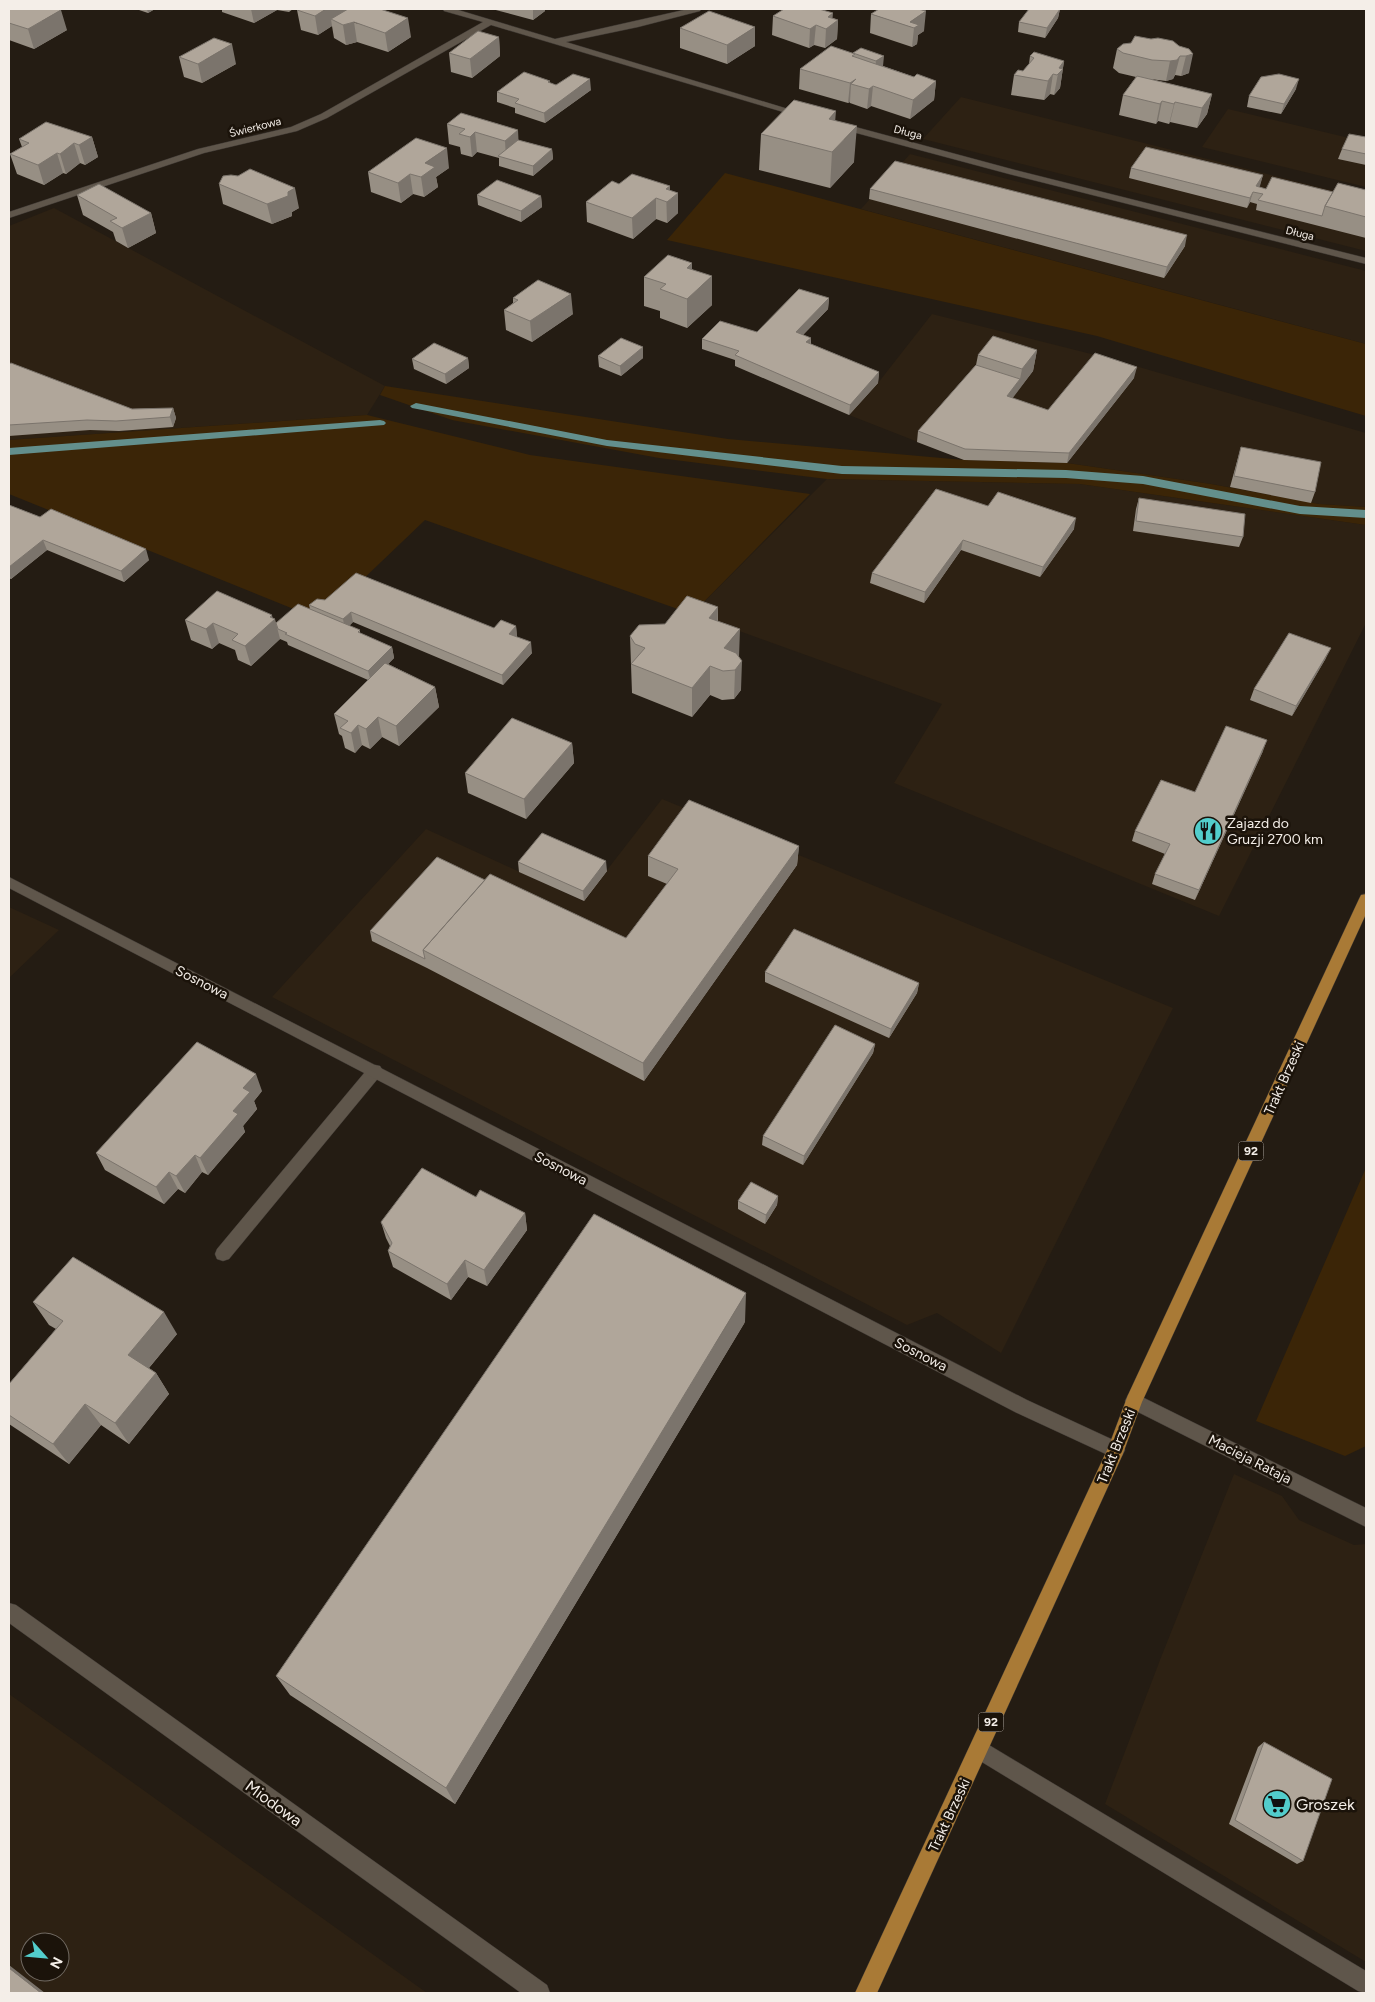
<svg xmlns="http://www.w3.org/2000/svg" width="1375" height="2002" viewBox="0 0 1375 2002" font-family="Figtree,sans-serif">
<rect width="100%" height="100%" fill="#241c13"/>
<path fill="#2d2113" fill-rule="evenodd" d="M961 97 1366 199V251L923 139Z
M1228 109 1366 142V187L1202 147Z
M910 154 1366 271V344L861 209Z
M54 208 385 386 367 415 9 440V226Z
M932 314 1115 360 1366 433V507L1319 504 1211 484 1067 463 964 460 849 415 878 383Z
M827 479 1080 484 1366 525V623L1219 916 894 783 942 704 692 614Z
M662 799 1173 1008 1001 1353 937 1313 907 1325 272 997 426 829 583 901Z
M9 907 59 930 9 978Z
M1234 1474 1282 1496 1299 1520 1354 1545 1366 1544V1962L1105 1804 1160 1660Z
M9 1694 427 1993H9ZM30 1942H60V1972H30Z"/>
<path fill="#3b2507" d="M725 173 1366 344V416L1097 336 667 240Z
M385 386 728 439 964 460 1067 463 1211 484 1319 504 1366 507V525L1080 484 827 479 659 458 452 420 380 395Z
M367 415 530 455 810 494 692 614 425 520 358 584 311 616 9 494V440Z
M1365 1170 1366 1171V1446L1345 1456 1256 1421Z"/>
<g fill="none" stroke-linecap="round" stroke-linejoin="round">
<path fill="#638f8c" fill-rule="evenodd" d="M416 403 607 440 842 466 1066 470 1143 476 1300 506 1366 510V518L1300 514 1143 484 1066 478 842 474 607 446 412 408 410 406Z
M380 420 384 421 386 423 384 425 9 455V448Z"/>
<defs>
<path id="lane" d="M375 1065 380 1066 383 1071 380 1076 229 1259 223 1261 217 1259 215 1254 217 1249 370 1066Z
M979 1739 1366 1971V1993L1358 1991 972 1756 969 1749 972 1742Z"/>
<path id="street" d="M443 9H455L555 39 688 9H701L700 11 638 27 566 42 808 115 803 118 800 117 491 25 327 118 297 131 204 153 9 218V212L198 149 291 127 321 114 483 22 444 11Z
M837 122 1015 170 1366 258V264L1009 174 834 127V123Z
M9 877 1027 1400 1122 1444 1125 1450 1122 1456 1116 1459 1110 1456 1015 1412 9 888Z
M1134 1393 1366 1508V1527L1128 1407 1125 1401 1128 1395Z
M9 1603 16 1605 547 1985 550 1993H521L9 1623Z"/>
<path id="primary" d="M1366 894V914L1142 1402 1122 1456 877 1993H855L1108 1448 1128 1395 1359 899 1361 895Z"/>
</defs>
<use href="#lane" stroke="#3b3530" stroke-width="1"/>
<use href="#street" stroke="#3b3530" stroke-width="1"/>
<use href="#primary" stroke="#3b3530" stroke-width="1"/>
<use href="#lane" fill="#5f564b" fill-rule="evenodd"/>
<use href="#street" fill="#5f564b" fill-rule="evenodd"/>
<use href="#primary" fill="#a97a36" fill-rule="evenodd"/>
</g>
<path fill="#978f84" d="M9 9 67 30 34 49 9 40Z
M136 9H155L148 13Z
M222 9H293L289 12 277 10 254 23 222 12Z
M300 9 411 37 388 52 357 42 346 45 334 38 332 26 318 35 301 30 297 10Z
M492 9H545V11L533 20Z
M1060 9 1058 18 1045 38 1018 32 1019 22Z
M871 14 924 31 918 35 917 44 912 47 870 33Z
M773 16 833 18 838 20 837 39 825 48 814 45 809 48 772 35Z
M680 28 755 46 727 64 680 48Z
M499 37 500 56 472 78 451 72 449 53Z
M1179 46 1189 49V73L1181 76 1175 75 1173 79 1166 81 1150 79 1212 94 1207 114 1197 128 1170 122 1169 124 1158 121 1156 124 1119 115 1123 95 1136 77 1119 73 1113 68 1117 49Z
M861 48 883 66 914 77 936 81 934 100 910 119 871 106 867 109 850 103V102L848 103 799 89 800 69 853 53Z
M1030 56 1064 61 1060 88 1054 95 1050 94 1044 100 1011 95 1014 75 1023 71 1029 64Z
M179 57 236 64 202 83 184 77Z
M550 83 556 85 591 90 545 123 515 113V108L497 102V92Z
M1296 89 1281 114 1247 107 1249 96Z
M835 120 854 162 830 188 759 170 761 134Z
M447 124 518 130V140L552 149 553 159 533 176 499 166V158L477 152 472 157 461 154 460 147 449 144Z
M92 137 98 157 85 165 80 163 66 174 63 173 44 185 17 174 10 154 22 147 19 139Z
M1366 137V165L1338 159 1342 149Z
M449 168 436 177 438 187 424 197 413 194 401 203 371 192 368 172Z
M1131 168 1263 175 1259 187 1266 189 1333 192 1366 190V238L1256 210 1257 204 1250 202 1247 208 1129 178Z
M219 184 299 208 292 212V216L272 224 223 204Z
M619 184 670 191 678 193V213L667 223 656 219 633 239 587 222 586 202Z
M870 189 1185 246 1164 278 869 199Z
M77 195 151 213 156 233 128 248 116 241 113 232 83 215Z
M477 195 541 196 542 207 521 222 478 205Z
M692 263V269L712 305 687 328 660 318V311L644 306V277Z
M513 298 573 314 532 342 506 330 504 310 513 303Z
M829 298 828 309 803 335 811 338V344L879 372 878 383 849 415 735 366V360L702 349V339L757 332Z
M643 347V358L621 376 599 367 598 356Z
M1037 350 1033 371 1012 398 1048 410 1134 378 1067 463 964 460 917 442 918 431 976 365 978 355Z
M468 358 469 368 446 384 414 369 412 359Z
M9 364 132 409 173 408 176 418 173 427 119 431 90 430 9 436Z
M1241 447 1315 492 1311 503 1230 487Z
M1139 498 1243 537 1239 547 1133 531 1136 509Z
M9 505 40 517 149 560 124 582 47 550 11 579 9 578Z
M988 506 1074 529 1040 577 961 550 924 603 870 583 872 573Z
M309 605 494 628 516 626 517 637 532 653 503 685 353 622 349 626 360 630V633L392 647 394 658 388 664 435 687 439 707 399 746 382 737 370 749 362 745 355 753 345 748 342 736 339 734 334 714 368 680 288 645 287 642 280 639 251 666 238 660 235 650 219 643 212 649 191 640 185 620 273 618 276 623 310 609Z
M718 607V621L739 656 741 690 734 699 722 700 710 695 692 717 632 693 630 636 665 624Z
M1326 658 1292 716 1250 700 1254 689Z
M572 743 574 763 526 819 468 793 465 773Z
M1263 751 1195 900 1152 884 1155 874 1165 854 1132 841 1135 831 1195 792Z
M799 846 797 865 644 1081 427 968 372 941 370 931 485 880 626 938 667 884 648 876V856Z
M518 862 607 871 584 901 519 872Z
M765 972 919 983 917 993 889 1038 765 982Z
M875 1044 873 1053 803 1165 762 1145 763 1136Z
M262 1091 254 1101 257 1109 243 1126 245 1132 208 1175 202 1172 185 1193 178 1189 164 1204 105 1170 96 1153Z
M778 1196 777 1205 765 1224 738 1209V1201Z
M476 1197 525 1213 527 1230 487 1286 468 1277 451 1300 393 1267 388 1251 390 1246 386 1238 381 1222Z
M33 1302 177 1334 149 1368 156 1373 169 1394 129 1444 101 1425 69 1464 9 1424V1384L56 1329 49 1325Z
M745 1322 455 1804 290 1695 276 1676Z
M1264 1742 1303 1861 1297 1864 1229 1824 1258 1747Z"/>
<path fill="#7b746c" d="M147 9H155L148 13Z
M251 9H277V10L254 23Z
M326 9H354L331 19 332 26 318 35 315 16Z
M534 9H545V11L533 20V10Z
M1060 9 1058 18 1045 38 1047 28Z
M61 10 67 30 34 49 28 29Z
M926 11 924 31 918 35 917 44 912 47 914 28 910 22Z
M833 13 832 24 838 20 837 39 825 48 826 29 828 17Z
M408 18 411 37 388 52 385 33Z
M354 22 357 42 346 45 343 25Z
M816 25 814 45 809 48 810 29Z
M755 27V46L727 64V45Z
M499 37 500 56 472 78 470 59Z
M232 44 236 64 202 83 198 64Z
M1193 54 1189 73 1181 76 1186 56Z
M884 56 883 66 875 71 876 61Z
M1180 56 1175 75 1173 79 1166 81 1170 61Z
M1064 61 1060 88 1054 95 1059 68Z
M1053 74 1050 94 1044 100 1048 81Z
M590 79 591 90 545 123 544 113Z
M856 79 851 84 850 102 848 103 850 83Z
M1299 79 1296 89 1281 114 1284 104Z
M936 81 934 100 910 119 913 100Z
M873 86 871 106 867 109 869 89Z
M1212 94 1207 114 1197 128 1202 108Z
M1162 101 1158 121 1156 124 1160 104Z
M1175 102 1170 122 1169 124 1174 104Z
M836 111 833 147 829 119Z
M857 126 854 162 830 188 832 152Z
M518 130 519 150 506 158 505 141Z
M475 132 477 152 472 157 470 137Z
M92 137 98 157 85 165 79 145Z
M74 143 80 163 66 174 60 154Z
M447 148 449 168 436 177 438 187 424 197 421 177 425 163Z
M552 149 553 159 533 176V166Z
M57 153 63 173 44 185 38 165Z
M410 174 413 194 401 203 398 183Z
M1263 175 1260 186 1256 192V186Z
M670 186V200L678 193V213L667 223 666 189Z
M295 188 299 208 292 212V216L272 224 267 204Z
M1253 192 1250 202 1247 208 1250 198Z
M541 196 542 207 521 222V211Z
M656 198V219L633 239 632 218Z
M151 213 156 233 128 248 122 228Z
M1187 235 1185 246 1164 278 1167 267Z
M692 263V292L687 268Z
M712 276V305L687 328V299Z
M571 294 573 314 532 342 530 321Z
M829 298 828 309 796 342V332Z
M811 338 810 348 806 342Z
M643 347V358L621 376 620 366Z
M1037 350 1033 371 1006 407 1007 396 1020 379 1022 369Z
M468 358 469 368 446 384 445 374Z
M1137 367 1134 378 1067 463 1069 453Z
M879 372 878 383 849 415 850 405Z
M173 408 176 418 173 427 170 417Z
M1076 518 1074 529 1040 577 1043 567Z
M43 540 47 550 11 579 9 574V567Z
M963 540 961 550 924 603 925 592Z
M146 549 149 560 124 582 121 571Z
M718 607 717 636 709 618Z
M351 612 353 622 345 630 343 619Z
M272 615 273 620 275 619 280 639 251 666 245 646Z
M213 623 219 643 212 649 206 629Z
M516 626 517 637 510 644 509 634Z
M740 629 739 658 724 648Z
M531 642 532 653 503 685 502 675Z
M392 647 394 658 371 682 368 671Z
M1331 648 1326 658 1292 716 1296 706Z
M742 661 741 690 734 699 735 670Z
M710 666V695L692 717V688Z
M435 687 439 707 399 746 396 726Z
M378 717 382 737 370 749 366 729Z
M358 725 362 745 355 753 351 733Z
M1267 740 1263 751 1195 900 1199 890Z
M572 743 574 763 526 819 524 799Z
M799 846 797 865 644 1081 643 1063Z
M606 861 607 871 584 901 583 891Z
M919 983 917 993 889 1038 891 1029Z
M875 1044 873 1053 803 1165 804 1156Z
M256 1074 262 1091 254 1101 257 1109 243 1126 245 1132 208 1175 200 1158 243 1088Z
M195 1155 202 1172 185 1193 176 1176Z
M169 1172 178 1189 164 1204 156 1187Z
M778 1196 777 1205 765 1224 766 1215Z
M525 1213 527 1230 487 1286 484 1270Z
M465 1260 468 1277 451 1300 447 1284Z
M746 1293 745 1322 455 1804 446 1788Z
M164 1312 177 1334 142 1376 128 1355Z
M156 1373 169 1394 129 1444 115 1423Z
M85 1404 101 1425 69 1464 53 1444Z
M9 1965 45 1993H41L9 1968Z"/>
<path fill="#b0a69a" stroke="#7b746c" d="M9 9H56L61 10 28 29 9 23V12L10 11H9Z
M300 9H326L315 16 297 10Z
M348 9H380L408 18 385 33 354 22 343 25 331 19Z
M784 9H819L833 13 828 17 838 20 826 29 816 25 810 29 773 16Z
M879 9H918L926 11 910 22 919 25 914 28 871 14Z
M1029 9H1060L1047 28 1019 22Z
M709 11 755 27 727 45 680 28Z
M478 31 499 37 470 59 449 53Z
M1135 36 1151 39 1158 38 1173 41 1179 46 1189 49 1193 54 1186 56H1180L1177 60 1170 61 1152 60 1123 53 1117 49 1123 44 1131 43Z
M214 38 232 44 198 64 179 57Z
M831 46 855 54 852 56 914 77 917 74 936 81 913 100 873 86 869 89 851 84 856 79 850 83 800 69Z
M861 48 884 56 876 61 853 53Z
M1034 52 1064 61 1059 68 1063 69 1057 75 1053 74 1048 81 1014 75 1018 70 1023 71 1034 58 1030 56Z
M524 72 550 81 548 82 556 85 573 74 590 79 544 113 515 103 519 99 497 92Z
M1279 74 1299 79 1284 104 1249 96 1261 77Z
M1137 76 1212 94 1202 108 1175 102 1174 104 1162 101 1160 104 1123 95Z
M794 100 836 111 829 119 857 126 832 152 761 134Z
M461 113 518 130 505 141 475 132 470 137 459 134 465 129 447 124Z
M46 122 92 137 79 145 74 143 60 154 57 153 38 165 10 154 29 143 19 139Z
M1349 134 1366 137V154L1342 149Z
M416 138 447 148 425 163 435 167 421 177 410 174 398 183 368 172Z
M518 140 552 149 533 166 498 156Z
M1146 147 1263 175 1256 186 1266 189 1272 177 1333 192 1325 206 1322 216 1258 200 1263 194 1253 192 1250 198 1131 168Z
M895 161 1187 235 1167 267 870 189Z
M250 169 295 188 288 192V196L267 204 219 184 223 176 231 175 238 176Z
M632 174 670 186 666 189 678 193 667 202 656 198 632 218 586 202 612 181 619 184Z
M497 180 541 196 521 211 477 195Z
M1338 183 1366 190V217L1325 206Z
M99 184 151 213 122 228 110 221 117 218 77 195Z
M668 255 692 263 687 268 712 276 687 299 660 289 666 284 644 277Z
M538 280 571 294 530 321 504 310 518 300 513 298Z
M799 289 829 298 796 332 811 338 806 342 879 372 850 405 735 355 739 351 702 339 720 321 757 332Z
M993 336 1037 350 1022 369 978 355Z
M621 338 643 347 620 366 598 356Z
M434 343 468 358 445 374 412 359Z
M1095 353 1137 367 1069 453 965 449 918 431 976 365 1020 379 1007 396 1048 410Z
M11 363 132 409 173 408 170 417 116 421 87 420 9 425V364Z
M1241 447 1321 462 1315 492 1234 476Z
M936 489 988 506 998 492 1076 518 1043 567 963 540 925 592 872 573Z
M1139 498 1245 514 1243 537 1136 521Z
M9 505 40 517 51 509 146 549 121 571 43 540 9 567Z
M356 573 494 628 501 620 516 626 509 634 531 642 502 675 351 612 343 619 309 605 317 599 325 600Z
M217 591 272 615 270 617 275 619 245 646 232 640 238 634 213 623 206 629 185 620Z
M687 596 718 607 709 618 740 629 724 648 736 653 742 661 735 670 723 671 710 666 692 688 631 664 645 648 635 644 630 636 639 625 665 624Z
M298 604 360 630 358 632 392 647 368 671 285 634 287 633 278 629 276 623Z
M1289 633 1331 648 1296 706 1254 689Z
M385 663 435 687 396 726 378 717 366 729 358 725 351 733 340 728 348 721 334 714Z
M512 718 572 743 524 799 465 773Z
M1226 726 1267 740 1199 890 1155 874 1170 844 1135 831 1161 780 1195 792Z
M689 800 799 846 643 1063 423 950 490 874 626 938 678 869 648 856Z
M542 833 606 861 583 891 518 862Z
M437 857 485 880 423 950 425 959 370 931Z
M794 929 919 983 891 1029 765 972Z
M835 1025 875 1044 804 1156 763 1136Z
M197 1042 256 1074 243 1088 250 1092 233 1111 238 1114 200 1158 195 1155 176 1176 169 1172 156 1187 96 1153Z
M422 1168 476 1197 480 1190 525 1213 484 1270 465 1260 447 1284 388 1251 392 1243 381 1222Z
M751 1182 778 1196 766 1215 738 1201Z
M594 1214 746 1293 446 1788 276 1676Z
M73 1257 164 1312 128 1355 156 1373 115 1423 85 1404 53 1444 9 1415V1384L63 1321 33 1302Z
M1264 1742 1332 1779 1303 1861 1235 1820Z
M9 1968 41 1993H9Z"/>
<defs>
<symbol id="restaurant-disc" viewBox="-11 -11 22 22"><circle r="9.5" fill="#52cdcc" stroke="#1b130a"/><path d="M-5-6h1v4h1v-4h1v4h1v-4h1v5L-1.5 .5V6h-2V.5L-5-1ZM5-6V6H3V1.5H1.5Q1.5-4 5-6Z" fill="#111"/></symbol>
<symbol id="supermarket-disc" viewBox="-11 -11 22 22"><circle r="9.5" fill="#52cdcc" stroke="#1b130a"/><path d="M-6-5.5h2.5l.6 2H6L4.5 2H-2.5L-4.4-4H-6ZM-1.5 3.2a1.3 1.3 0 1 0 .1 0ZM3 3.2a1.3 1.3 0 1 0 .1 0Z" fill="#111"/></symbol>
</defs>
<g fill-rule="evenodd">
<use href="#restaurant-disc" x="1192" y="815" width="32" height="32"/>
<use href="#supermarket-disc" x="1261" y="1788" width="32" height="32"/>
</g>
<g text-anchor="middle" stroke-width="5" stroke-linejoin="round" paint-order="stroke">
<g font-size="11" fill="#f4eee8" stroke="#1b130a">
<text transform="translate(255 127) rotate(-14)" y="4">Świerkowa</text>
<text transform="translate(908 132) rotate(15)" y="4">Długa</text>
<text transform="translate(1300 233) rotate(14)" y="4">Długa</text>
</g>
<g fill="#1b130a" stroke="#b3aca5" stroke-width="1">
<rect x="1238.5" y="1141.5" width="25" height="19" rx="4"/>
<rect x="978.5" y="1712.5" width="25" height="19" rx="4"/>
</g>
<g font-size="12" font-weight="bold" fill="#f4eee8">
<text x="1251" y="1155">92</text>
<text x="991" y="1726">92</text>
</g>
<g font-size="14" fill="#f4eee8" stroke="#1b130a" text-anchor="start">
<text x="1227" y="828">Zajazd do<tspan x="1227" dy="16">Gruzji 2700 km</tspan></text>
</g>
<g font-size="14" fill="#f4eee8" stroke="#1b130a">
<text transform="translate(202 982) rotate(27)" y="5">Sosnowa</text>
<text transform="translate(1284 1078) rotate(-66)" y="5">Trakt Brzeski</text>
<text transform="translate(561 1168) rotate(27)" y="5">Sosnowa</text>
<text transform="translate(921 1354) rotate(27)" y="5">Sosnowa</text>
<text transform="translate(1116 1446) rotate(-68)" y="5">Trakt Brzeski</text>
<text transform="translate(1250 1459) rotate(27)" y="5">Macieja Rataja</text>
<text transform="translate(949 1815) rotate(-65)" y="5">Trakt Brzeski</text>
</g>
<g font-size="16" fill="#f4eee8" stroke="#1b130a">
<text transform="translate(274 1803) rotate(36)" y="6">Miodowa</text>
</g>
<g font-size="16" fill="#f4eee8" stroke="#1b130a" text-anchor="start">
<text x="1296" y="1810">Groszek</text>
</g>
</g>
<rect width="1375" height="2002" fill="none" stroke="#f4eee8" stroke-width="20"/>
<g transform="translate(45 1957) rotate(117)"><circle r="24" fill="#1b130a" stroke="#726b63"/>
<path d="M0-4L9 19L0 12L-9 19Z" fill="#52cdcc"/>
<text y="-8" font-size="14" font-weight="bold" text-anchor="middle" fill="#f4eee8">N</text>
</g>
</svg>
